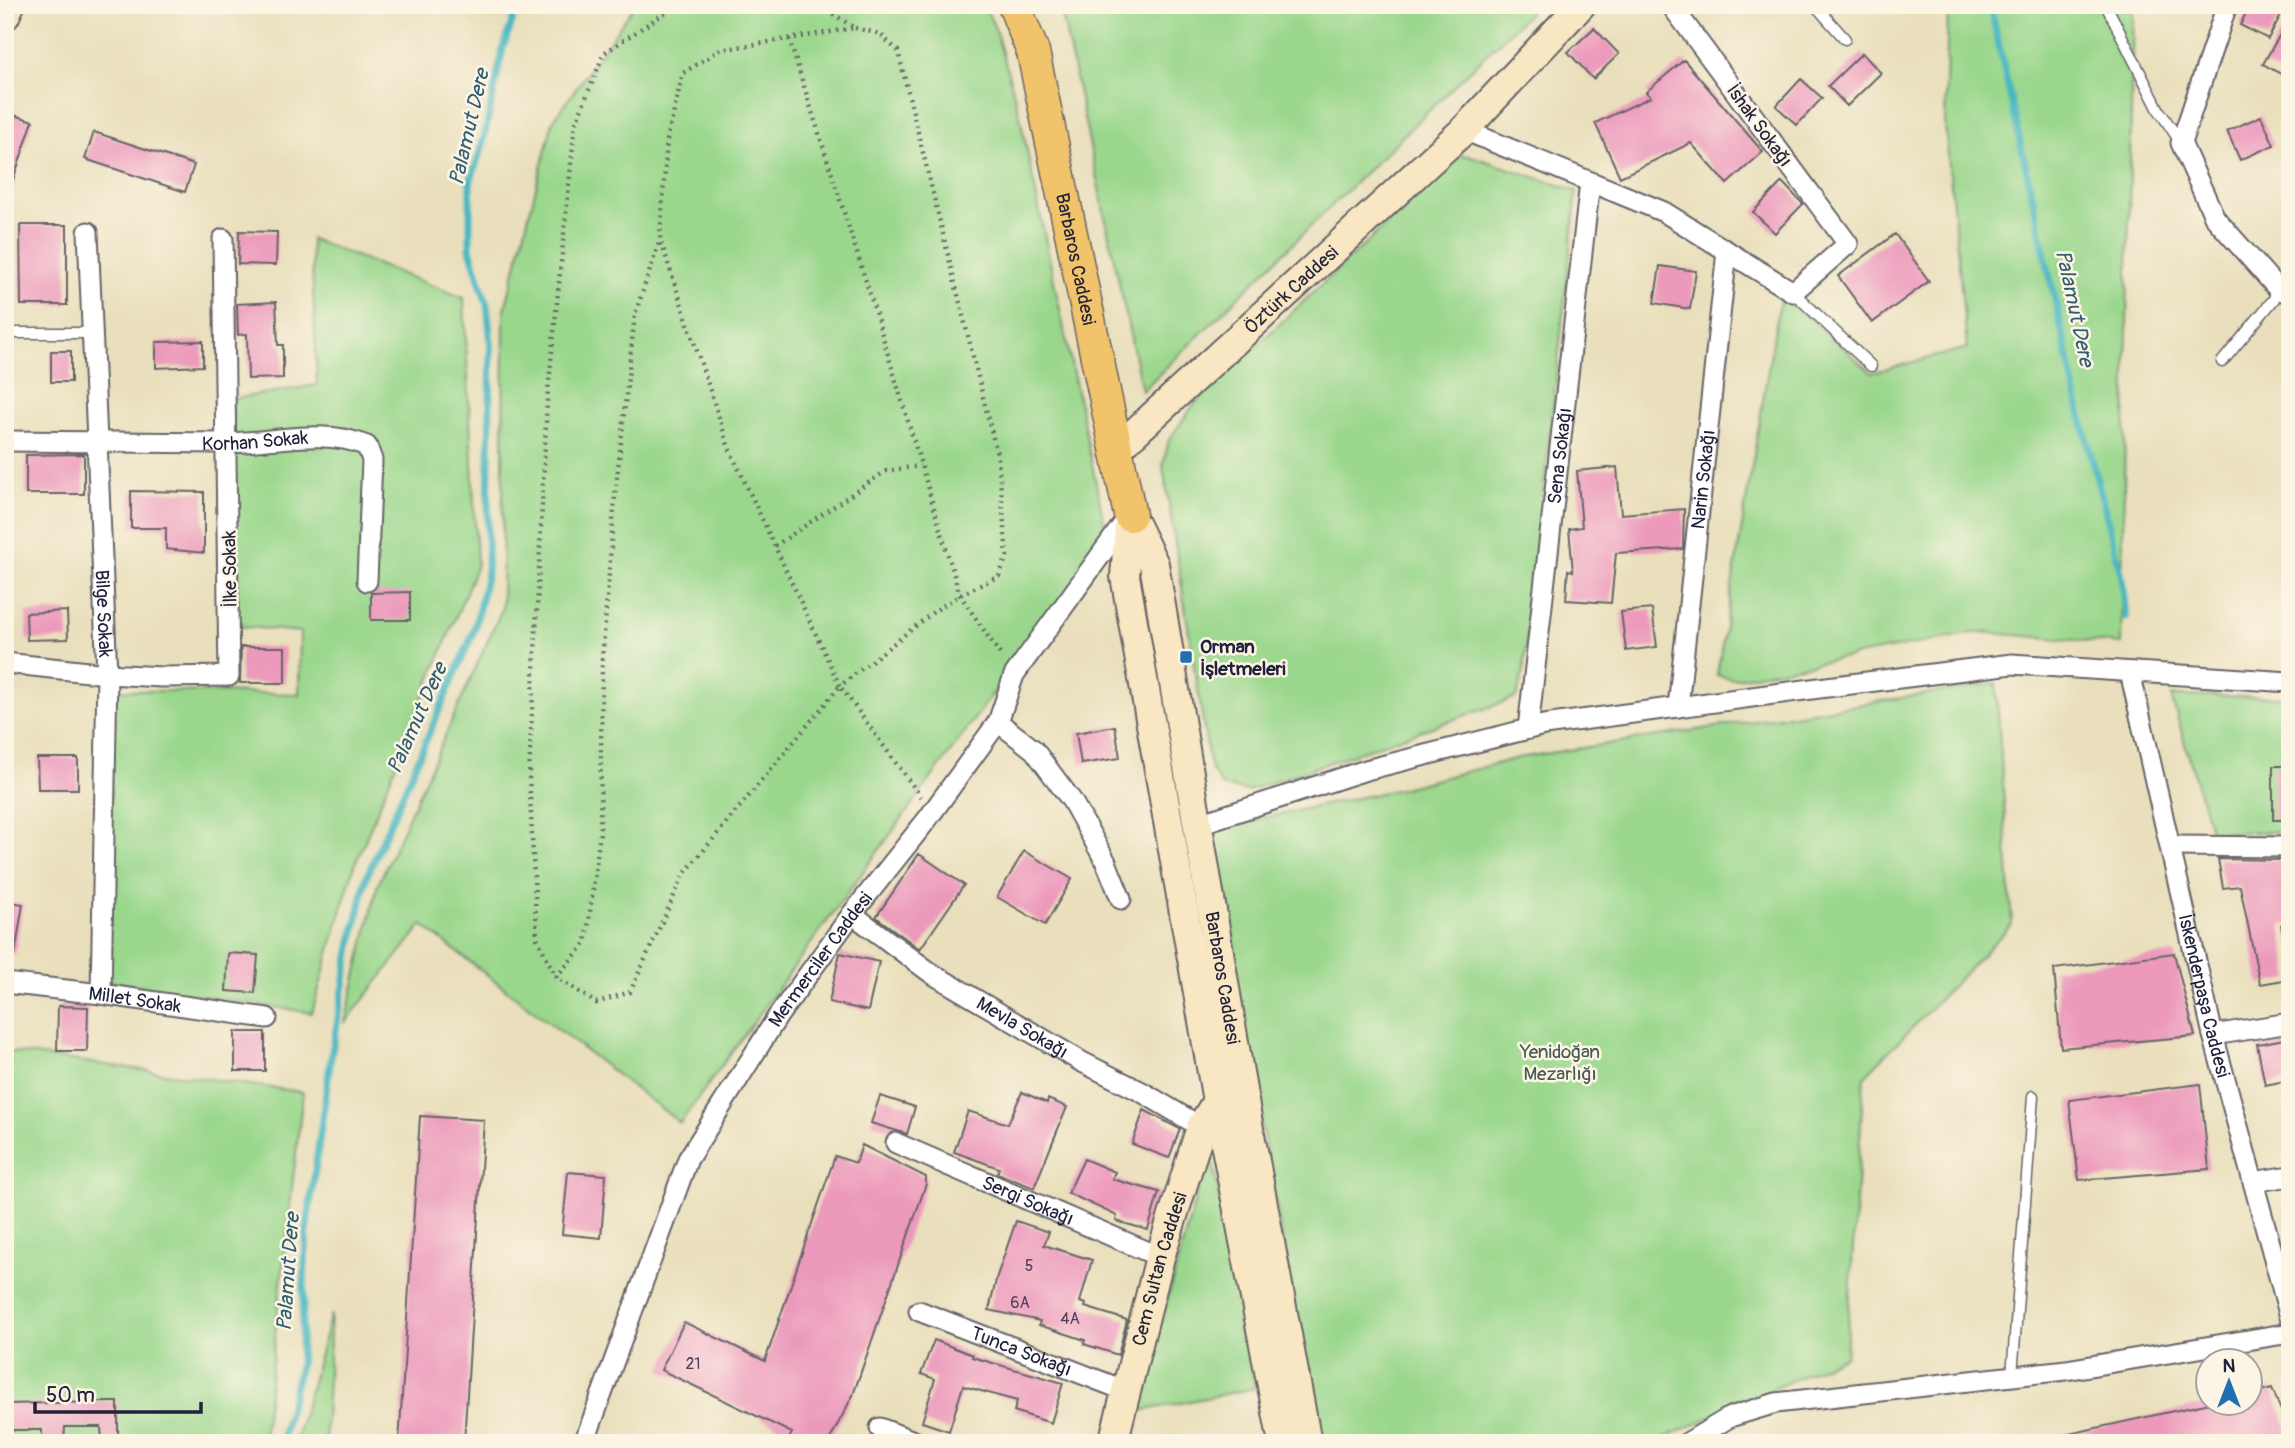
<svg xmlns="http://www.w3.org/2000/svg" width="2295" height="1448" viewBox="0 0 2295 1448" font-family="Pangolin,sans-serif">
<rect width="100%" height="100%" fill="#fcf5e5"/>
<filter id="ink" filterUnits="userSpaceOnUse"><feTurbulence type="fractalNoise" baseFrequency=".0143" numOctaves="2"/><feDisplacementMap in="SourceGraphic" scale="14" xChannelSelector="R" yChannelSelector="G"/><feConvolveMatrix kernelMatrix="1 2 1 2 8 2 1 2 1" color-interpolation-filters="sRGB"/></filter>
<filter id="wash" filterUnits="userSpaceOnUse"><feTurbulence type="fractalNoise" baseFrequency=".00686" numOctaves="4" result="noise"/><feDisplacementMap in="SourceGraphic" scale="28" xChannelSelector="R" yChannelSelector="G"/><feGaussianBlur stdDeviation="1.57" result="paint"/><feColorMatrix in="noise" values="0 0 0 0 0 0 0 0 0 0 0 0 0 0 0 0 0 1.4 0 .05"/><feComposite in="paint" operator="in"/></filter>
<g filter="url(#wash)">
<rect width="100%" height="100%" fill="#e9dfbc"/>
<path fill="#9ad78c" stroke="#5e7c64" stroke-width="2" d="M635 5H984L995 28 1019 112 1107 537 680 1123 422 925 345 1023 377 887 502 609 504 313 553 121Z
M1060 5H1537L1142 391Z
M1948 5H2133L2121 644 1978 632 1733 679 1717 675 1781 293 1872 373 1967 348 1945 125Z
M1460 155 1471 156 1577 191 1523 674 1516 698 1247 791 1222 786 1210 767 1163 466 1169 440 1195 403Z
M311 239 464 298 477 565 353 870 312 1013 107 981 113 690 299 694 300 632 238 626 232 399 317 385Z
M1996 683 2012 924 1864 1077 1846 1356 1653 1443H1320L1207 830 1399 789 1518 758Z
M2171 696 2290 697V832H2211Z
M5 1051 303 1092 263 1443H5Z
M1210 1146 1255 1388 1136 1412Z
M331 1314 325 1443H295Z"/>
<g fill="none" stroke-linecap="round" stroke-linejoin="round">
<path stroke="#48b7c1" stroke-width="7" d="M1990 5 2078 404 2122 577 2126 618
M281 1443 300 1365 307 1226 331 1057 352 941 366 878 474 631 487 573 491 344 487 305 470 249V182L482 147 503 48 518 5"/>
</g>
<g id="blocks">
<path fill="#ec99bb" d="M2250 5H2286L2268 39 2240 25Z
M2290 17V79L2263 64Z
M1594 28 1619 54 1593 79 1568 52Z
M1862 53 1881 73 1847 106 1828 86Z
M1684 60 1763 152 1727 184 1691 143 1620 177 1595 123 1651 97 1646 92Z
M1801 79 1822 98 1797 125 1776 106Z
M5 112 33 121 8 195 5 194Z
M2261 116 2274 145 2240 160 2227 131Z
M94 132 194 165 185 192 85 159Z
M1782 182 1803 204 1775 233 1753 212Z
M20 225H67V305H21Z
M239 231 277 232 276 265 238 264Z
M1895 234 1929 281 1872 323 1838 276Z
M1660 266 1696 271 1690 309 1654 303Z
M276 302 278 345H283V378L248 379 247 334 238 335 237 304Z
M203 341V366L156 368V342Z
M51 351H71V382H51Z
M84 454V494H26V455Z
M1617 467 1621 514 1684 509 1683 549 1616 553 1611 603 1566 600 1568 570 1573 571 1569 529 1582 527 1577 471Z
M131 491 204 492V553L166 549V528H131Z
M410 592V620H371V593Z
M1652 609 1657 647 1626 651 1621 612Z
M67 611 68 639 27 640 26 613Z
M241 647H285V683H240Z
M1115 726 1120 758 1081 764 1076 733Z
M37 758H78V789H38Z
M2273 766H2290V820H2273Z
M1024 851 1072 879 1045 925 997 897Z
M919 854 964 885 920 949 876 917Z
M2218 859 2290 860V924L2281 925 2290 979 2260 984 2240 886 2223 888Z
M5 901 23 904 15 954 5 953Z
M228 953 258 955 255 993 226 991Z
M840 953 879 962 868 1011 829 1002Z
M2174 953 2195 1036 2061 1048 2054 969Z
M58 1006 88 1007 87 1051H57Z
M235 1032H265V1071H235Z
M2290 1038V1080L2265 1085 2257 1044Z
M2200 1084 2209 1169 2079 1180 2069 1100Z
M1022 1092 1047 1103 1048 1099 1067 1107 1034 1188 997 1173 999 1168 954 1152 968 1111 1008 1124Z
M880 1096 915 1107 907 1134 871 1123Z
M1144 1110 1180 1129 1169 1158 1132 1144Z
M420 1116 484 1120 464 1443H399Z
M862 1145 926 1177V1184L853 1395 828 1443H787L792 1433 661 1370 684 1322 765 1361 835 1156 856 1163Z
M1084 1159 1115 1172 1112 1179 1159 1192 1148 1230 1116 1221 1117 1216 1068 1193Z
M568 1172 606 1175 601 1238 562 1234Z
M1016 1221 1049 1232 1044 1245 1092 1260 1080 1302 1086 1304 1085 1307 1127 1320 1118 1355 1084 1344 1085 1340 1039 1325 1040 1321 989 1310 997 1276Z
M934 1340 973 1355 972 1357 1063 1383 1051 1423 1014 1411 1017 1401 963 1386 949 1431 922 1422 935 1379 921 1374Z
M2272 1388 2290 1433V1443H2064V1435L2210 1403H2250V1394Z
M101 1402H118V1443H102L101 1427H65L64 1443H42V1430H5V1404Z"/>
</g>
</g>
<g filter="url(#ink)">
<use href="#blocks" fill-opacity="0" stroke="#686468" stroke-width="2"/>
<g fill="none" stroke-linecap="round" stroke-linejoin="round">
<defs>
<path id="lane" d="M1815 5 1845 39
M2106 5 2159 110 2181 143
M1793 292 1871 366
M5 333H93
M2222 362 2274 299 2277 288
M2012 1376 2033 1096"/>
<g id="street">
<path d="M2227 5 2181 143 2215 218 2277 288 2290 294"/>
<path d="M1464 130 1664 212 1793 292 1848 244 1671 5"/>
<path id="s1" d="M88 232 107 674 101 994"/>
<path id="s2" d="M5 441C78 441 151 443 224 443 271 443 323 427 367 446L372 460 367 581"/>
<path d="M5 663 107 674 162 677 229 676 223 239"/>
<path id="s3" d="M2130 672 2213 1035 2290 1317"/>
<path id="s4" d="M1678 707 1727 251"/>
<path d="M998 722 1034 750 1072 801 1106 862 1121 899"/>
<path id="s5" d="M1528 729 1590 182"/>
<path d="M1199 824 1366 770 1544 725 1819 688 2012 664 2290 682"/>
<path d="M2171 846 2290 847"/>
<path id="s6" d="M852 914 931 973 1082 1062 1142 1092 1201 1127"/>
<path id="s7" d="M5 983 101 994 267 1018"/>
<path d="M2213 1035 2290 1023"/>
<path id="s8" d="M896 1143 1160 1257"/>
<path d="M2253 1182 2290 1176"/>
<path id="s9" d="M919 1311 1126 1391"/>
<path d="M880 1428 919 1443"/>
<path id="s10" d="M584 1443 688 1159 778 1016 852 914 926 821 998 722 1014 675 1129 516"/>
<path d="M1687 1443 1730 1417 1776 1403 2066 1370 2290 1333"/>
</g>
<g id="secondary">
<path d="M5 16 10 5"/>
<path id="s11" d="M1117 449 1464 130 1581 5"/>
<path id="s12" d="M1130 515 1154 564 1243 1096 1307 1443"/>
<path d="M1130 515 1125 576 1217 1101 1283 1443"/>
<path id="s13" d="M1113 1443 1160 1257 1201 1127 1217 1101"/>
</g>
<g id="primary">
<path id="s14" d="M1014 5 1033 52 1130 515"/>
</g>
</defs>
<use href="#lane" stroke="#686468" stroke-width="13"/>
<use href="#street" stroke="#686468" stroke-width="23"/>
<use href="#secondary" stroke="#686468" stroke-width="32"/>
<use href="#primary" stroke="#686468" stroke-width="35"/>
<path stroke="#686468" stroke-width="4.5" stroke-dasharray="2 5" stroke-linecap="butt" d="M677 5 604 53 575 125 547 401 529 775 537 938 556 977 596 1003 630 992 684 874 840 686 921 797
M814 5 822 7 855 28
M855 28 880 34 898 51 998 458 1007 556 999 576 960 595 936 610 840 686 729 448 660 239 667 140 683 73 720 50Z
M789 39 869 291 960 595 1002 657
M775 546 886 471 920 466
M556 977 586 943 600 833 602 661 615 496 635 314 660 240"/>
<use href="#lane" stroke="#fff" stroke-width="10"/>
<use href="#street" stroke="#fff" stroke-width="19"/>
<use href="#secondary" stroke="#f9e7c3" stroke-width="28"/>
<use href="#primary" stroke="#f1c36a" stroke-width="32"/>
</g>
</g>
<rect fill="#1f6fb2" stroke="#fcf5e5" stroke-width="2.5" x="1179" y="650" width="14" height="14" rx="3.5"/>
<g text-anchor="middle" stroke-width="5" stroke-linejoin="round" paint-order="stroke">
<g font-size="16" fill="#54405b">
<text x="1029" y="1271">5</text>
<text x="1020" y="1308">6A</text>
<text x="1070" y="1324">4A</text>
<text x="693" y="1369">21</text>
</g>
<g font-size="19" fill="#22223b" stroke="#fcf5e5">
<text transform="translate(1760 125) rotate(54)" y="7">İshak Sokağı</text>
<text dy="7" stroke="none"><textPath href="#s14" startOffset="262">Barbaros Caddesi</textPath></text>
<text dy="7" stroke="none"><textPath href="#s11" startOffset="236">Öztürk Caddesi</textPath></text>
<text dy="7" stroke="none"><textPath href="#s2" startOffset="250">Korhan Sokak</textPath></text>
<text dy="7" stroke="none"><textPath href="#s5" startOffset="275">Sena Sokağı</textPath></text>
<text dy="7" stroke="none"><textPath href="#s4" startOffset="229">Narin Sokağı</textPath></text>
<text transform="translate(229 569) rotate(-91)" y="7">İlke Sokak</text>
<text dy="7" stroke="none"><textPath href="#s1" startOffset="382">Bilge Sokak</textPath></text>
<text dy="7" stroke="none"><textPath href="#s10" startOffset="542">Mermerciler Caddesi</textPath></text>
<text dy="7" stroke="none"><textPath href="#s12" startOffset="474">Barbaros Caddesi</textPath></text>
<text dy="7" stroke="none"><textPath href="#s3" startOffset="332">İskenderpaşa Caddesi</textPath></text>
<text dy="7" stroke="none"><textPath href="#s7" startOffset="131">Millet Sokak</textPath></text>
<text dy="7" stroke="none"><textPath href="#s6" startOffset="205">Mevla Sokağı</textPath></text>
<text dy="7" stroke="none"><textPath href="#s8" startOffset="144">Sergi Sokağı</textPath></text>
<text dy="7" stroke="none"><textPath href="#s13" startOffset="180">Cem Sultan Caddesi</textPath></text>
<text dy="7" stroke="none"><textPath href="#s9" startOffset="110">Tunca Sokağı</textPath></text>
</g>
<g font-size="19" font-weight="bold" fill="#22223b" stroke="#fcf5e5" text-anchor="start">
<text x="1200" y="653">Orman<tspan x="1200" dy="22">İşletmeleri</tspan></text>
</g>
<g font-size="19" fill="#465853" stroke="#fcf5e5">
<text x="1560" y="1058">Yenidoğan<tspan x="1560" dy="22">Mezarlığı</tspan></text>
</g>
<g font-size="21" font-style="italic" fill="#315e71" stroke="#fcf5e5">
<text transform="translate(469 127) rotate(-77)" y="7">Palamut Dere</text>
<text transform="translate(2075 308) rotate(78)" y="7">Palamut Dere</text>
<text transform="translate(417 718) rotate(-66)" y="7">Palamut Dere</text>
<text transform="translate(288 1272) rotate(-86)" y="7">Palamut Dere</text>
</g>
</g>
<rect width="2295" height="1448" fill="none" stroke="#fcf5e5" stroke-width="28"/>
<g transform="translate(2229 1382)"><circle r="33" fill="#fcf5e5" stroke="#a5a1a1" stroke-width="2"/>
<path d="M0-5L12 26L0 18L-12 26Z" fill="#1f6fb2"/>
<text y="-10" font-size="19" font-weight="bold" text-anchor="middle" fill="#22223b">N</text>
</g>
<path d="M35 1402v10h166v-10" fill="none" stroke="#22223b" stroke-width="3.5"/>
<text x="46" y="1402" font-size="21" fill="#22223b" stroke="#fcf5e5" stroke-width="5" paint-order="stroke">50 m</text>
</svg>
